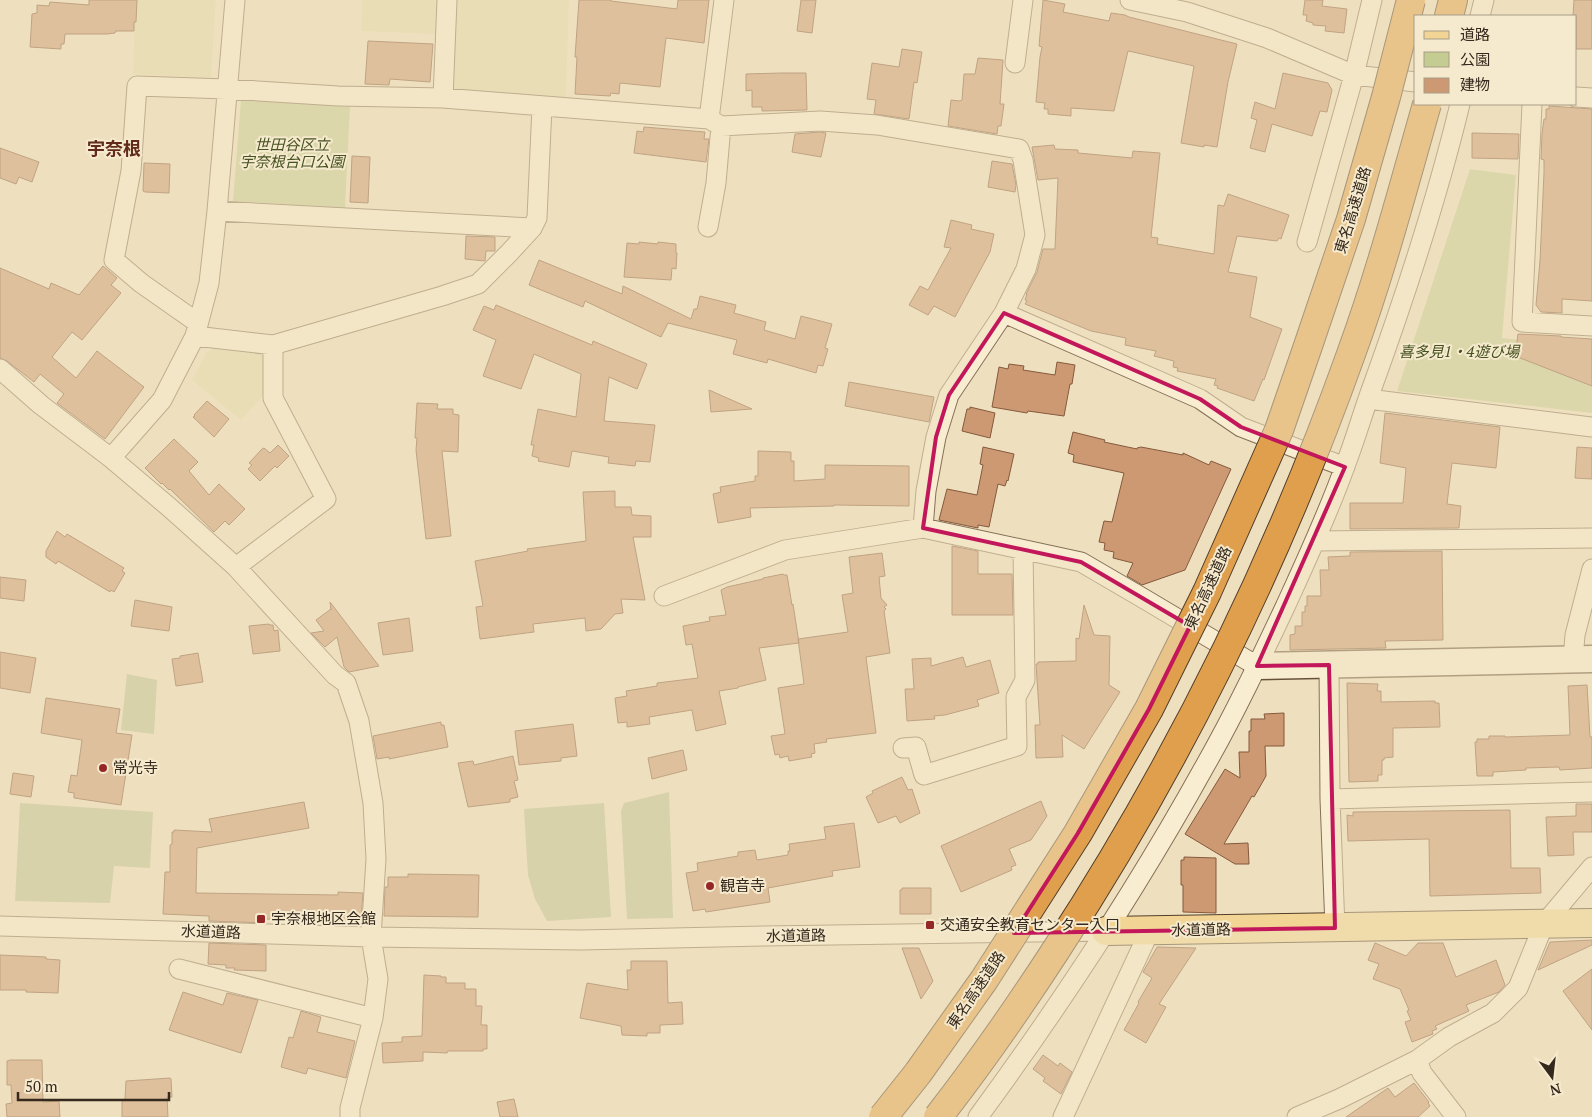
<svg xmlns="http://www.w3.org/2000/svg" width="1592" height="1117" viewBox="0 0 1592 1117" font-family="'PT Serif','Noto Sans JP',serif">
<rect width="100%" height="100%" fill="#eee0be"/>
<path fill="#e3daab" d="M135 0H216L211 78 133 74Z
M362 0H438L437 34 361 31Z
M454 0H569L566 97 459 93 452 86Z
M217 346 263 351 269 359 265 394 241 420 192 380 206 353Z"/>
<path fill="#c5cc92" d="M241 100 350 107 345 208 233 201Z
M1470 169 1516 175 1502 338 1592 348V413L1397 391Z"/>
<path fill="#bac092" d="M127 674 157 680 154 734 121 730Z
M669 792 673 918 627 919 621 811 624 803Z
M20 803 153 812 150 868 114 866 110 903 15 901Z
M604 803 611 917 547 921 535 899 528 875 524 809Z"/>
<path fill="#cc9973" stroke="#85593d" d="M89 0H137L136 22H134V31H116L115 33 107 34H65L64 44H61V49L30 47 32 14 37 13V5L49 6 50 2 89 5Z
M579 0H611V1L677 9 678 0H709L704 43 666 38 660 87 620 83 619 94 611 93 610 96 575 94 577 57H575Z
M801 0H816L812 33 797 31Z
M1043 0 1065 4 1063 12 1109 21 1111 13 1125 15 1129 17 1237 44 1228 82 1217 147 1204 145V147L1181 143 1194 66 1133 52 1128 51 1114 111 1071 108V116L1048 114V109H1044L1045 103 1036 102 1040 57 1042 47 1039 46Z
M1305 0H1323L1322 6 1347 9 1344 33 1325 31 1326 26 1313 25V23L1306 21 1307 15H1303Z
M1574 0H1592V49H1576V16H1573Z
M368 41 433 44 430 82 390 79 389 85 365 84Z
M902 49 922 52 917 83 914 82 909 119 874 114 876 100 867 99 872 63 899 67Z
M978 58 1003 60 1000 104H1004L1001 126H998L997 134 948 126 951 100 960 101 962 100 964 74H975Z
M781 73H806L807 110 762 111V107H752V90L746 91V74Z
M1283 73 1328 83 1332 90 1327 112 1320 111 1312 136 1272 124 1265 152 1250 148 1257 120 1251 118 1255 102 1275 109Z
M1549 106 1592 109V301L1562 299V313L1541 312 1536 305 1540 261 1544 173V160L1541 159 1542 134 1544 119H1546V109H1549Z
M644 127 705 132 704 139H709L706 162 634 153 637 131 643 132Z
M820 132 826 133 821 157 792 152 795 134Z
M1472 133 1519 134 1518 159 1472 158Z
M1054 145 1055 149 1078 150V153L1132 158 1133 151 1160 153 1151 237 1158 238 1157 244 1214 254 1218 205 1224 206 1228 194 1289 215 1281 239 1279 238 1277 241 1237 236 1228 272 1257 277 1250 317 1282 329 1264 380 1263 379 1254 401 1217 388 1218 386 1214 385 1216 379 1177 371 1178 368 1173 367 1174 361 1154 356 1156 351 1125 345 1126 338 1091 331 1025 304 1027 301 1025 300 1027 294H1026L1037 272 1043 249H1055L1058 178 1038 180 1032 147Z
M0 148 39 162 32 182 19 177 16 184 0 178Z
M352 156 370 157 368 203 350 202Z
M992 161 1012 164 1016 185 1015 192 988 187Z
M144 163 170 164 169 193 145 192 143 191Z
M951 220 972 225 971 229 994 234 990 252 955 317 934 306 928 315 909 305 920 286 928 290 951 248 944 247Z
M466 236 495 237V251H486L485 261 465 259Z
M639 242 658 244V242L676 244V253H677L676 269 672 268 671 280 624 277 627 243 639 244Z
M539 260 622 294 623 286 691 319 694 309H697L700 296 736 305 734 313 766 322 764 330 795 339 801 316 832 324 825 348 828 349 823 366 818 365 816 373 768 359 767 363 733 354 737 340 668 323 661 337 585 301 583 307 529 285Z
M103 266 117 278 111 285 121 293 82 340 72 332 52 357 76 378 97 351 144 387 105 439 57 403 64 394 40 374 34 382 7 361 0 358V268L49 289 51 283 79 295Z
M496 305 592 345 593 341 647 364 637 389 609 377 604 421 655 425 650 462 636 461 635 466 608 463 609 457 572 451 569 467 538 461 539 458 532 456 534 445H531L538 409 576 417 581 374 534 354 521 389 483 376 496 340 473 330 484 306 494 310Z
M1518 334 1561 336V337L1592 339V386L1515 356Z
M1057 362 1075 365 1072 384H1070L1064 416 1028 411 1027 413 992 407 999 367 1008 369 1009 364 1024 366 1023 370 1055 375Z
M849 382 934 397 929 422 845 406Z
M709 390 752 409 711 412Z
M207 401 229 419 214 437 193 417 195 416 194 415Z
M417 403 438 404 437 409H453V414L459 415 458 452 442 451 451 536 426 539 416 450 417 438H415Z
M970 407 995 413 990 438 962 431 967 409H970Z
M1385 413 1500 427 1496 468 1452 463 1447 504 1461 506 1459 528 1350 529V503H1403L1406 468 1380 463Z
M1073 432 1105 440 1104 442 1137 449V448L1141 447 1183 455V453L1209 465 1211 461 1231 469 1185 570 1142 585 1127 576 1133 563 1113 558 1114 552 1104 550 1105 543 1099 542 1104 521 1112 522 1124 473 1073 462 1074 455 1068 453Z
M174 439 198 462 189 471 209 495 219 484 245 509 229 525 225 521 214 532 170 489 169 490 162 483 161 484 145 468Z
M278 445 289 456 277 468 275 466 260 481 248 469 252 465 249 463 262 449 264 448 270 453Z
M983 447 1014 454 1008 481 1007 480 1005 486 998 484 989 527 978 525V528L939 520 947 489 977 495 983 465 980 464Z
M1577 447 1592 448V479L1575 478Z
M758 451 791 452V461H794V481L825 479V465L909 466V506L834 505V506L750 508 751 517 718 523 713 494 721 492 720 487 755 481V476H758Z
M615 491V507H631L632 515 651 516V537H633L645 600 621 599 623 613 615 614 601 629 586 631 585 618 533 624 534 632 480 639 476 607 483 606 475 561 528 551 527 549 586 541 583 492Z
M57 531 65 537 67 534 124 568 122 571 125 573 114 592 111 590 110 592 58 561 56 564 46 557V551Z
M952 546 978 551V574H1012L1013 615H952Z
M1442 551 1443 640 1385 641 1386 648 1290 650V635L1295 634V626H1302V612H1305V606H1307V596H1321L1320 570H1329L1328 557 1350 556V552Z
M882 553 885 576 879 577 881 598 887 605 884 607 886 609 884 611 890 653 866 657 876 733 826 739 827 742 814 744 815 753 811 754 812 757 789 761 788 756 780 758 779 754 775 755 771 736 785 734 778 688 804 684 798 639 848 632 842 595 853 593 849 557Z
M783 574 784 575H787L792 605 793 604 799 643 759 648 766 680 738 687V688L719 691 726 724 696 731 692 710 649 717 650 724 627 727V722L618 723 615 698 627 696 626 691 657 686V683L698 678 692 644 686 645 683 626 710 621 709 617 726 615 721 590 727 587 763 579V578Z
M0 577 26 580 24 601 0 598Z
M135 600 172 607 169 631 131 626Z
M330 602 346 623 379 666 349 672 344 667 337 637 325 647 311 633 324 631 316 620 331 609V610Z
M1084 605 1094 635 1110 636 1109 685 1120 692 1084 749 1062 735 1063 757 1036 758 1035 725H1040L1036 664H1038V662L1076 661V638L1079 639Z
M409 618 413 651 383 655 378 623Z
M269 624 270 625H273L274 631 278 630 280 651 253 654 249 626Z
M0 652 36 658 30 693 0 688Z
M198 653 203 682 176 686 172 659 180 658V656Z
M963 657 966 667 990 660 999 693 977 700 979 706 945 715 934 716 935 719 907 721 905 689H914L912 659 931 658V666Z
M1347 683 1378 684 1377 691H1381V702L1435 701V703H1439L1440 727 1393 728V757L1384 758V760H1382V775H1378V781L1349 782Z
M1587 685 1590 737H1592V768L1560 770 1559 767 1526 768V770L1493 772V776H1477L1475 742H1477V739H1489V736H1505V737L1570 735 1568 686Z
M46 698 120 709 116 733 132 735 121 805 74 798V793L68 792 71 775 77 776 82 740 41 733Z
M1284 713V746H1265L1266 776 1254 797 1252 796 1224 844 1248 843 1249 864H1235L1185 834 1225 769 1240 778 1239 752H1249V731H1251V719H1265L1264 714Z
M441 722V725H444L448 747 389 759V757L377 759 373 736Z
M573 724 577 756 561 758V761L519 765 515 731Z
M683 750 687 770 652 779 648 758Z
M513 756 518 780 514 781 518 797 510 799V802L468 807 458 763 473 761 474 765Z
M13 773 34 776 31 797 10 794Z
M902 777 908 790 912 789 920 813 900 823 896 816 878 823 866 797 873 793 872 791Z
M1041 801 1047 816 1031 840 1009 849 1016 865 1011 867 1012 870 961 892 941 846Z
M304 802 309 828 197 848 196 893 338 895V892L363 893 361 918H354V922L267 919 266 923 209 921V916L163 914 165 872H170V845L172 844V832H174V830L212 832 209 819Z
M1576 804H1592V832H1573L1574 855 1548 856 1546 817 1576 816Z
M1510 810 1511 868H1540L1541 893 1430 896 1429 839 1348 841 1347 815 1353 816V812Z
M854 823 860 867 832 871 833 876 768 888 770 902 706 912 705 909 693 911 686 873 698 871 697 863 738 856V852L755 850 757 860 788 855V851H790L789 844 826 839 824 827Z
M1184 857 1216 858V913L1183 912V885H1181V860H1184Z
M408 874 479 875 478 917 384 916 385 887H388V877H408Z
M902 888H931V914H900V890H902Z
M1592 940V945L1538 970 1550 942Z
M209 943 266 945V971L234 970 235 968H226V965L208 964Z
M1375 943 1406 956 1418 943H1443L1456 977 1496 960 1505 985 1499 992 1466 1005 1469 1011 1435 1026 1437 1029 1432 1031 1433 1034 1412 1042 1405 1022 1411 1020 1407 1011 1409 1010 1400 989 1373 979 1379 964 1368 960Z
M1157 947 1196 948 1159 1004 1166 1007 1146 1043 1124 1030 1139 1003 1138 1002 1152 978 1143 972Z
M902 948H919L933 981 921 999Z
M0 955 46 957V959L60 960 58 993 26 992V990H0Z
M631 961H667L668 1003 682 1002 683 1024 660 1025V1033H647V1036L622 1035 621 1026 580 1018 587 983 628 990 627 970H631Z
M1592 969V1030L1563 991Z
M424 975 441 976V977H446V983H465V989H476V1006H482L481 1025H487V1049H483V1051H448L447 1053 423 1052V1061L383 1063 382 1043 402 1042V1037L422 1036Z
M183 992 223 1005 227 993 258 1000 241 1053 169 1030Z
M301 1011 321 1017 317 1032 355 1041 346 1078 308 1068 306 1074 281 1067 289 1037 293 1038Z
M1043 1055 1058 1066 1060 1063 1072 1072 1061 1094 1043 1081 1045 1078 1033 1069Z
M10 1060H42L43 1102 59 1101 60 1117H7L6 1104 12 1103 11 1085H7V1061Z
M170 1078 171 1079 172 1097H167L168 1117H122V1100L125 1099 126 1081Z
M1414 1083 1429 1102 1428 1103 1430 1106 1418 1117H1346L1388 1088 1395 1097Z
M514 1099 518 1117H500L497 1102Z"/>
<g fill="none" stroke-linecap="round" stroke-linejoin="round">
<defs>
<path id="street" d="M1130 0 1187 12 1267 38 1354 75 1416 82
M1480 16 1484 0
M1015 63 1023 0
M1576 97 1592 98
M443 98 447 0
M1532 104 1522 322 1592 326
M709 119 724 0
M721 126 820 121 877 125 1019 149 1023 160 1035 235 1026 269 1004 313 949 395 936 437 926 491 923 528
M217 211 532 228
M1307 242 1354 75 1372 0
M1004 313 1200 399 1241 427 1345 467
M198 323 141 283 114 260 131 171 137 86 227 89 338 96 443 98 709 119 721 126 716 183 708 227
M195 336 273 345 442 296 478 284 509 253 532 228 537 218 542 106
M0 369 41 405 111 458 169 507 236 567 335 675 346 683 359 721 373 803 376 859 371 937 378 979 373 1018 350 1108V1117
M1368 399 1592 427
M111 458 162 400 195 336 209 283 217 211 235 0
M1315 541 1592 538
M236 567 326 499 273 398V345
M664 596 785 550 923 528 1081 562 1141 597 1257 666
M1573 660 1575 635 1592 569
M1329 665 1330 799 1335 928
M903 748 916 747 924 775 1017 746 1016 697 1025 680 1023 550
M1330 799 1592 792
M0 926 371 937 581 940 765 936 1106 931
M179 969 373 1018
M1417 1060 1422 1073 1456 1117
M978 1117C1061 1004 1138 887 1206 764 1235 713 1260 660 1285 607 1306 561 1328 514 1345 466 1354 443 1361 419 1369 396 1404 300 1436 203 1460 104
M1063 1117 1150 930
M1297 1117 1339 1099 1417 1060 1449 1037 1493 1013 1518 988 1544 924 1592 867"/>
<path id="secondary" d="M1257 666 1592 659"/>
<path id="primary" d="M1106 931 1592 923"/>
<path id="highway" d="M1449 16 1453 0"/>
</defs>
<use href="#street" stroke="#867057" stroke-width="21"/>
<use href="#secondary" stroke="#68513a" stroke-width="29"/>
<use href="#primary" stroke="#533e2b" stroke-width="30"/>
<use href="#highway" stroke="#533e2b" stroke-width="30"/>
<use href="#street" stroke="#f9edd1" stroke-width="19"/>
<use href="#secondary" stroke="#f9edd1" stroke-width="26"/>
<use href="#primary" stroke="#f2d594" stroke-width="28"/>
<use href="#highway" stroke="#df9f4d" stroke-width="28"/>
<defs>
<path id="highway-bridge" d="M883 1117 918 1073 984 980 1078 833 1149 709 1207 592 1279 430 1309 343 1351 219 1386 97 1411 0
M938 1117C980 1063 1019 1007 1056 950 1178 763 1276 564 1351 354 1381 272 1403 188 1427 104"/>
</defs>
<use href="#highway-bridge" stroke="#533e2b" stroke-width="30" stroke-linecap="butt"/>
<use href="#highway-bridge" stroke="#df9f4d" stroke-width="28"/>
</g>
<path d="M0 0H1592V1117H0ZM1004 313 1200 399 1241 427 1345 467 1257 666 1329 665 1335 928 1014 933 1078 833 1149 709 1190 626 1081 562 923 528 936 437 949 395Z" fill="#eee0be" fill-opacity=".55" fill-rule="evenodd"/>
<path fill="none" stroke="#c2185b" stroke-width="4" stroke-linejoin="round" d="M1004 313 1200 399 1241 427 1345 467 1257 666 1329 665 1335 928 1014 933 1078 833 1149 709 1190 626 1081 562 923 528 936 437 949 395Z"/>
<g fill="#952727" stroke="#f5eace" stroke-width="2">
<circle cx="103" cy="768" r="5"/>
<circle cx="710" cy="886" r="5"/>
<rect x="256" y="914" width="10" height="10" rx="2.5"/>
<rect x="925" y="920" width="10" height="10" rx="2.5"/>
</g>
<g text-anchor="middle" stroke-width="4" stroke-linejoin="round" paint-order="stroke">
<g font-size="15" font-style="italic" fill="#465222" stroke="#f5eace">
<text x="292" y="150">世田谷区立<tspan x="292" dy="17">宇奈根台口公園</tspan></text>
<text x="1459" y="357">喜多見1・4遊び場</text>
</g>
<g font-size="15" fill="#35281c" stroke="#f5eace">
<text transform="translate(1353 210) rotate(-73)" y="5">東名高速道路</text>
<text transform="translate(1208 588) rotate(-65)" y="5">東名高速道路</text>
<text transform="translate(1201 930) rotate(-1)" y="5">水道道路</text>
<text transform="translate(211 932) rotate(2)" y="5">水道道路</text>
<text transform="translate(796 936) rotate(-1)" y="5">水道道路</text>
<text transform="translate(976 990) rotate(-56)" y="5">東名高速道路</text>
</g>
<g font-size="15" fill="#35281c" stroke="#f5eace" text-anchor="start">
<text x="113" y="773">常光寺</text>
<text x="720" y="891">観音寺</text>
<text x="271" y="924">宇奈根地区会館</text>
<text x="940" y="930">交通安全教育センター入口</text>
</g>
<g font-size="18" font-weight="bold" fill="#622a1b" stroke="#f5eace">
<text x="114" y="155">宇奈根</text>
</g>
</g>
<rect x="1414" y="15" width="162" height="90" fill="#f5eace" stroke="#a89c87"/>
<rect x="1424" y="31" width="25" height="8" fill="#f2d594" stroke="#a89c87"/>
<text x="1460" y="40" font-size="15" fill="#35281c">道路</text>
<rect x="1424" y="52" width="25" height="15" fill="#c5cc92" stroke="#a89c87"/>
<text x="1460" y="65" font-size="15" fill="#35281c">公園</text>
<rect x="1424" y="78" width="25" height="15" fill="#cc9973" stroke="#a89c87"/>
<text x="1460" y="90" font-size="15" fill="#35281c">建物</text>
<g transform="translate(1552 1077) rotate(165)" stroke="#f5eace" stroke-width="4" paint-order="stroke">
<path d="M0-4L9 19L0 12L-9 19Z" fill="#35281c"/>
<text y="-8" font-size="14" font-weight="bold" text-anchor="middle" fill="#35281c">N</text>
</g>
<path d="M18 1092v8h151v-8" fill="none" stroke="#35281c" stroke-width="2.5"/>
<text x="25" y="1092" font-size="15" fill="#35281c" stroke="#f5eace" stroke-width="4" paint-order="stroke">50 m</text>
</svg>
